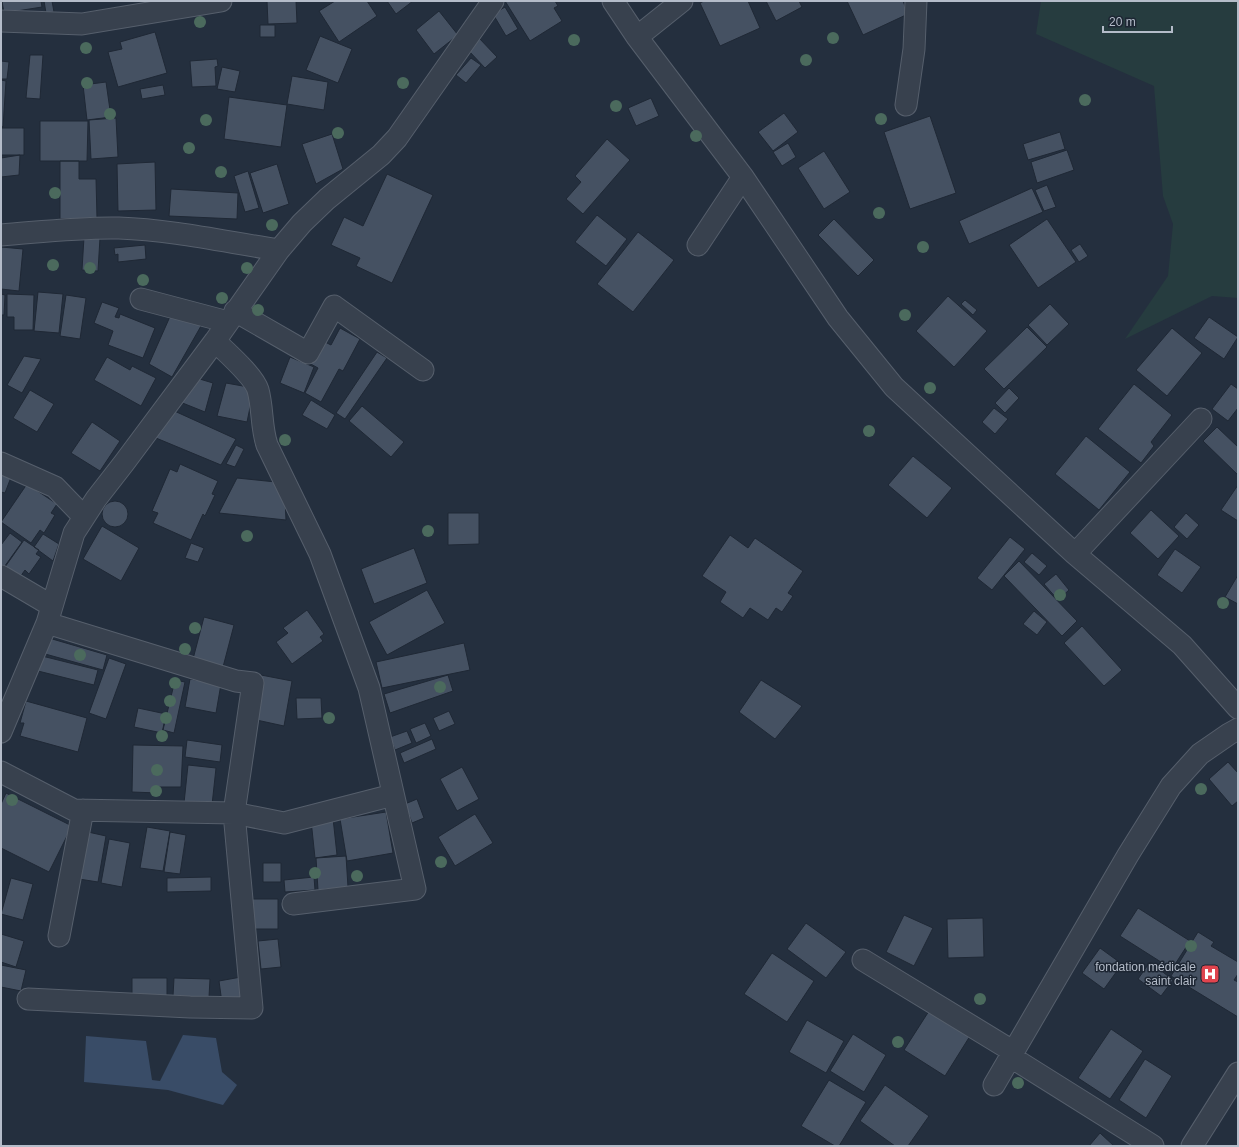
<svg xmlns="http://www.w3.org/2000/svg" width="1239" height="1147" viewBox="0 0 1239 1147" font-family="Arial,sans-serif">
<rect width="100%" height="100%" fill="#242f3e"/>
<path fill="#263c3f" d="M1041 1H1238V298L1212 296 1125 339 1168 276 1173 224 1163 196 1154 86 1036 34Z"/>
<path fill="#394c67" d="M183 1035 216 1038 222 1072 237 1085 223 1105 168 1090 84 1082 86 1036 146 1041 152 1080 160 1081Z"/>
<path fill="#455162" stroke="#1f2835" d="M2 1H41L42 7 4 13Z
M44 1H52L54 12 46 13Z
M267 1H296L297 23 268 24Z
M335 1H367L377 16 339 42 319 11Z
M387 1H413L396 14Z
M505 1H555L558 6 554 8 562 21 530 41Z
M704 1H748L760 28 720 46 700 3Z
M766 1H799L802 7 776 21Z
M847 1H903L908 14 863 35Z
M505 7 518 29 506 36 493 14Z
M439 11 458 35 434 54 416 30Z
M260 25H275V37H260Z
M155 32 167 73 118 87 108 52 122 49 120 42Z
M320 36 352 49 338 83 306 70Z
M479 38 497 57 485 68 469 51Z
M30 55H43L40 99 26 98Z
M471 58 481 65 466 83 456 75Z
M217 59 218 66 215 67 216 86 192 87 190 61Z
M1 61 9 62 7 79H1Z
M222 67 240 71 235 92 217 89Z
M292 76 328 82 324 110 287 104Z
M1 80 6 81 3 127 1 126Z
M106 82 111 117 87 120 83 85Z
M163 85 165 95 142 99 140 89Z
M229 97 287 105 281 147 224 139Z
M651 98 659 116 636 126 628 108Z
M784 113 798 132 773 151 758 132Z
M930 116 956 193 910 209 884 132Z
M116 118 118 157 91 159 89 120Z
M40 121H88L87 161H40Z
M1 128H24V155H1Z
M1060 132 1065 149 1028 160 1023 144Z
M332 134 343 169 316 184 302 144Z
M607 139 630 160 583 214 566 199 581 182 575 176Z
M788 143 796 157 782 166 773 152Z
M1067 150 1074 170 1037 183 1031 162Z
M824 151 850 192 824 209 798 168Z
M20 155 19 175 1 177V158Z
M60 161H79V179H96L97 218 60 219Z
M155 162 156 210 118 211 117 164Z
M277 164 289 204 263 213 250 173Z
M248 171 259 208 245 212 234 176Z
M387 174 433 195 392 283 356 266 360 258 331 245 344 217 363 226Z
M1047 185 1056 207 1044 211 1035 190Z
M1032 188 1043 212 969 244 959 221Z
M171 189 238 193 237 219 169 216Z
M597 215 627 239 606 266 575 242Z
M834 219 874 260 858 276 818 235Z
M1047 219 1076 262 1038 288 1009 245Z
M638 232 674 260 633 312 597 284Z
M84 237 100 238 98 271 82 270Z
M1080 244 1088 256 1079 262 1071 250Z
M145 245 146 259 118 262V254L115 255 114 248Z
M1 247 23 249 19 291 1 289Z
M38 292 63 294 59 333 34 331Z
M1 294 5 295 4 315H1Z
M7 294 34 295 33 330H14V317H7Z
M66 295 86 298 80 339 60 336Z
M948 296 987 331 954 367 916 331Z
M965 300 977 310 973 315 961 304Z
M102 302 119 308 115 317 119 318 120 314 155 328 143 358 108 345 113 331 94 323Z
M1050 304 1069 324 1047 345 1028 325Z
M172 312 201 326 172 377 149 364Z
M1209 317 1238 337 1224 359 1194 338Z
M1027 327 1047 347 1004 389 984 369Z
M340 328 360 339 343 371 339 369 321 402 305 393 318 368 309 363 321 340 331 345Z
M1172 328 1202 353 1167 396 1136 370Z
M377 352 387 358 345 419 336 413Z
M24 356 41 359 22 393 7 385Z
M107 357 130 370 132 366 156 378 141 406 94 380Z
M290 357 314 367 304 393 280 383Z
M193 377 213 383 205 412 175 400Z
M226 383 254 388 247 422 217 416Z
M1134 384 1172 415 1151 442 1154 446 1141 463 1098 429Z
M1231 384 1238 389V408L1228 421 1212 409Z
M1009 388 1019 398 1005 413 995 403Z
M30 390 54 404 37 432 13 418Z
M311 400 335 415 327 429 302 415Z
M362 406 404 442 391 457 349 421Z
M994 408 1008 419 995 434 982 422Z
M170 409 236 439 221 465 156 438Z
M92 422 120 441 100 471 71 453Z
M1217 427 1238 447V475L1203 441Z
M1086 436 1130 472 1099 510 1055 474Z
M236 445 244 449 235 467 226 464Z
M913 456 952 488 927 518 888 485Z
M180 464 218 481 212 494 215 495 205 516 203 514 191 540 153 523 158 513 152 511 170 469 177 472Z
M1 472H13L5 493 1 492Z
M237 478 276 482 285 498 286 520 219 513Z
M27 484 57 504 51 513 55 515 44 533 40 530 31 543 1 522Z
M1238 485V521L1221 510Z
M102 514a13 13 0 1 1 26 0a13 13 0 1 1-26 0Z
M1151 510 1179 536 1158 559 1130 533Z
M448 513H479V544L448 545Z
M1186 513 1199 525 1187 539 1174 527Z
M102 526 139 548 121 581 83 559Z
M10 533 22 542 2 570 1 569V545Z
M43 534 59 544 53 561 34 547Z
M730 535 748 548 755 538 803 571 788 593 793 596 782 612 776 608 768 620 750 608 743 618 720 602 726 592 702 576Z
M1010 537 1025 549 992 590 977 578Z
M24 540 39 550 36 554 41 557 29 574 25 570 20 577 5 567Z
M191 543 204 548 198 562 185 558Z
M414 548 427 583 374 604 361 569Z
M1175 549 1201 567 1182 593 1157 575Z
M1032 553 1047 566 1039 575 1024 562Z
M1019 561 1077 621 1062 636 1004 576Z
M1056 574 1069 590 1058 600 1044 584Z
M1238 575V604L1225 597Z
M427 590 445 623 387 655 369 622Z
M307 610 324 634 320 637 323 641 292 664 276 642 288 633 283 628Z
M1034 611 1047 622 1037 635 1023 624Z
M204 617 234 625 223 667 193 659Z
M1082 626 1122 670 1104 686 1064 643Z
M42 636 107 655 103 670 38 652Z
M464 643 470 670 382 688 376 662Z
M34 654 98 670 94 685 30 669Z
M109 658 126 664 106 719 89 713Z
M261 675 292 681 284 726 252 719Z
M448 675 453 691 390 713 384 694Z
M190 679 221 684 216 713 185 707Z
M175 680 185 682 174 733 163 730Z
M761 680 802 706 775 739 739 712Z
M296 698H321L322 718 297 719Z
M26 701 87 718 78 752 20 736 24 723H20Z
M138 708 166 714 162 733 134 727Z
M449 711 455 724 439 731 433 718Z
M425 723 431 736 416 743 410 729Z
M407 731 412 743 395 750 390 737Z
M432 739 436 749 404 763 400 753Z
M187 740 222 745 220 762 185 757Z
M133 745 183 746 181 787H158V793L132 792Z
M1228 762 1238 773V801L1232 806 1209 779Z
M188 765 216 768 212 805 184 803Z
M462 767 479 799 457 811 440 779Z
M6 793 72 826 49 872 1 848V804Z
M417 799 424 818 412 823 405 804Z
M386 812 393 853 347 861 340 819Z
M475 814 493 843 455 866 438 837Z
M333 818 337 855 315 858 311 820Z
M147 827 170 831 163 871 140 868Z
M88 832 106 836 98 882 79 879Z
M170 832 186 835 180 874 164 872Z
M109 839 130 843 122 887 101 883Z
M346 856 348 887 318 890 316 858Z
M263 863H281V882H263Z
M211 877V891L167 892V878Z
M314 877 315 890 285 892 284 880Z
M11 878 33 884 23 920 1 914Z
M249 899H278V929H250Z
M1138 908 1190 941 1172 969 1120 936Z
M904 915 933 928 914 966 886 952Z
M983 918 984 957 948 958 947 919Z
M806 923 846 952 826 978 787 949Z
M1198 932 1214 942 1211 946 1238 962V974L1234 980 1238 982V1017L1171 976Z
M1 934 24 941 16 967 1 962Z
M278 939 281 967 261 969 258 941Z
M1100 948 1122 964 1104 989 1082 973Z
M772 953 814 981 787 1022 744 994Z
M1150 962 1173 980 1161 996 1138 979Z
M1 965 26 970 21 991 1 987Z
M241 977 245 999 222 1003 219 981Z
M132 978H167V1002H132Z
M174 978 210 979 209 997 173 996Z
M929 1011 970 1036 945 1076 904 1050Z
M807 1020 844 1041 826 1073 789 1052Z
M1111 1029 1143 1051 1110 1099 1078 1078Z
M853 1034 886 1055 864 1092 830 1071Z
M1145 1059 1172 1076 1146 1118 1119 1100Z
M829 1080 866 1102 839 1146H835L801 1126Z
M885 1085 929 1116 908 1146H895L860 1121Z
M1100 1133 1114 1146H1089Z"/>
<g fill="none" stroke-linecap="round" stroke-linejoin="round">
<defs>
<path id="minor" d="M613 1 637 37 743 177 838 318 894 387 1075 554 1182 645 1238 708
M1 21 82 24 221 1
M637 37 682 1
M906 105 914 49 916 1
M1 235C40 232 80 227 119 228 173 230 226 242 279 250
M698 245 743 177
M141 299 228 322
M235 311 308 353 334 306 423 370
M215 341C226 352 254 376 258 390 263 408 261 427 267 445L320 554 369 688 415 889 293 904
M1 463 55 487 84 517
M1075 554 1201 419
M1 576 52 606
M1 732 47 623 74 533 96 499 124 463 215 341 279 250 302 223 327 199 381 155 397 138 493 1
M1 772 74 810 234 813 284 823 393 795
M59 936 83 810
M863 960 1014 1052
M28 999 190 1007 252 1008 234 813 253 683 236 681 47 623
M1011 1057 1153 1146
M994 1085 1128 855 1171 786 1200 754 1229 734 1238 729
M1192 1146 1238 1073"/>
</defs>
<use href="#minor" stroke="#565f6c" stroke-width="23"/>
<use href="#minor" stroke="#38414e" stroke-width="21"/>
</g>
<g fill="#4b6a5d">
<circle cx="200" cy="22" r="6"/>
<circle cx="833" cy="38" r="6"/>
<circle cx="574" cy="40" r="6"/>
<circle cx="86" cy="48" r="6"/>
<circle cx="806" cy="60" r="6"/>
<circle cx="87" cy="83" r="6"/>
<circle cx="403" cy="83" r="6"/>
<circle cx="1085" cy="100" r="6"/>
<circle cx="616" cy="106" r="6"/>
<circle cx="110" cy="114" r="6"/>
<circle cx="881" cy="119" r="6"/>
<circle cx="206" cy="120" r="6"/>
<circle cx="338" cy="133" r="6"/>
<circle cx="696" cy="136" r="6"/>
<circle cx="189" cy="148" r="6"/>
<circle cx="221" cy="172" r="6"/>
<circle cx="55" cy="193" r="6"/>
<circle cx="879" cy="213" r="6"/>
<circle cx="272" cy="225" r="6"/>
<circle cx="923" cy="247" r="6"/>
<circle cx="53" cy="265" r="6"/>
<circle cx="90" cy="268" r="6"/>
<circle cx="247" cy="268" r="6"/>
<circle cx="143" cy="280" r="6"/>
<circle cx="222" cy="298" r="6"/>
<circle cx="258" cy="310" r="6"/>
<circle cx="905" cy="315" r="6"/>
<circle cx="930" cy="388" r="6"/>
<circle cx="869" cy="431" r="6"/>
<circle cx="285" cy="440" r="6"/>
<circle cx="428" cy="531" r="6"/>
<circle cx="247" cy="536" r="6"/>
<circle cx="1060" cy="595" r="6"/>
<circle cx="1223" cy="603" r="6"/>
<circle cx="195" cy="628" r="6"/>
<circle cx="185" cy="649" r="6"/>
<circle cx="80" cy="655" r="6"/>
<circle cx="175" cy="683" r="6"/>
<circle cx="440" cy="687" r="6"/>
<circle cx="170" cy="701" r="6"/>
<circle cx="166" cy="718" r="6"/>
<circle cx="329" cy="718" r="6"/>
<circle cx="162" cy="736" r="6"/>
<circle cx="157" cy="770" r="6"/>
<circle cx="1201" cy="789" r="6"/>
<circle cx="156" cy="791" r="6"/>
<circle cx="12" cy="800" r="6"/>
<circle cx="441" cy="862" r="6"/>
<circle cx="315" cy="873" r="6"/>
<circle cx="357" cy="876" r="6"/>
<circle cx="1191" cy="946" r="6"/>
<circle cx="980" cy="999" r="6"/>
<circle cx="898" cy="1042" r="6"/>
<circle cx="1018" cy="1083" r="6"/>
</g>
<defs>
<symbol id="hospital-square" viewBox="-11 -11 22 22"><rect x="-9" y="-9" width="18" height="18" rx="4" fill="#e0444e" stroke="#1d2633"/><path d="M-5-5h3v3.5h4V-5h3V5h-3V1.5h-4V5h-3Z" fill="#fff"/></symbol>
</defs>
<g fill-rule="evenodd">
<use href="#hospital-square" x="1199" y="963" width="22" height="22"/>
</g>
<g text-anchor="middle" stroke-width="3" stroke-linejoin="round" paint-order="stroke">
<g font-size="12" fill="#b4bcc9" stroke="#1d2633" text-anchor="end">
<text x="1196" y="971">fondation médicale<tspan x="1196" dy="14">saint clair</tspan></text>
</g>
</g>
<rect width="1239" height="1147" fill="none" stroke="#b4bcc9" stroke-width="4"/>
<path d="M1103 26v6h69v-6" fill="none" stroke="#b4bcc9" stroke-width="2"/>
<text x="1109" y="26" font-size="12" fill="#b4bcc9" stroke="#1d2633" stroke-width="3" paint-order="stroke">20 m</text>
</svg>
